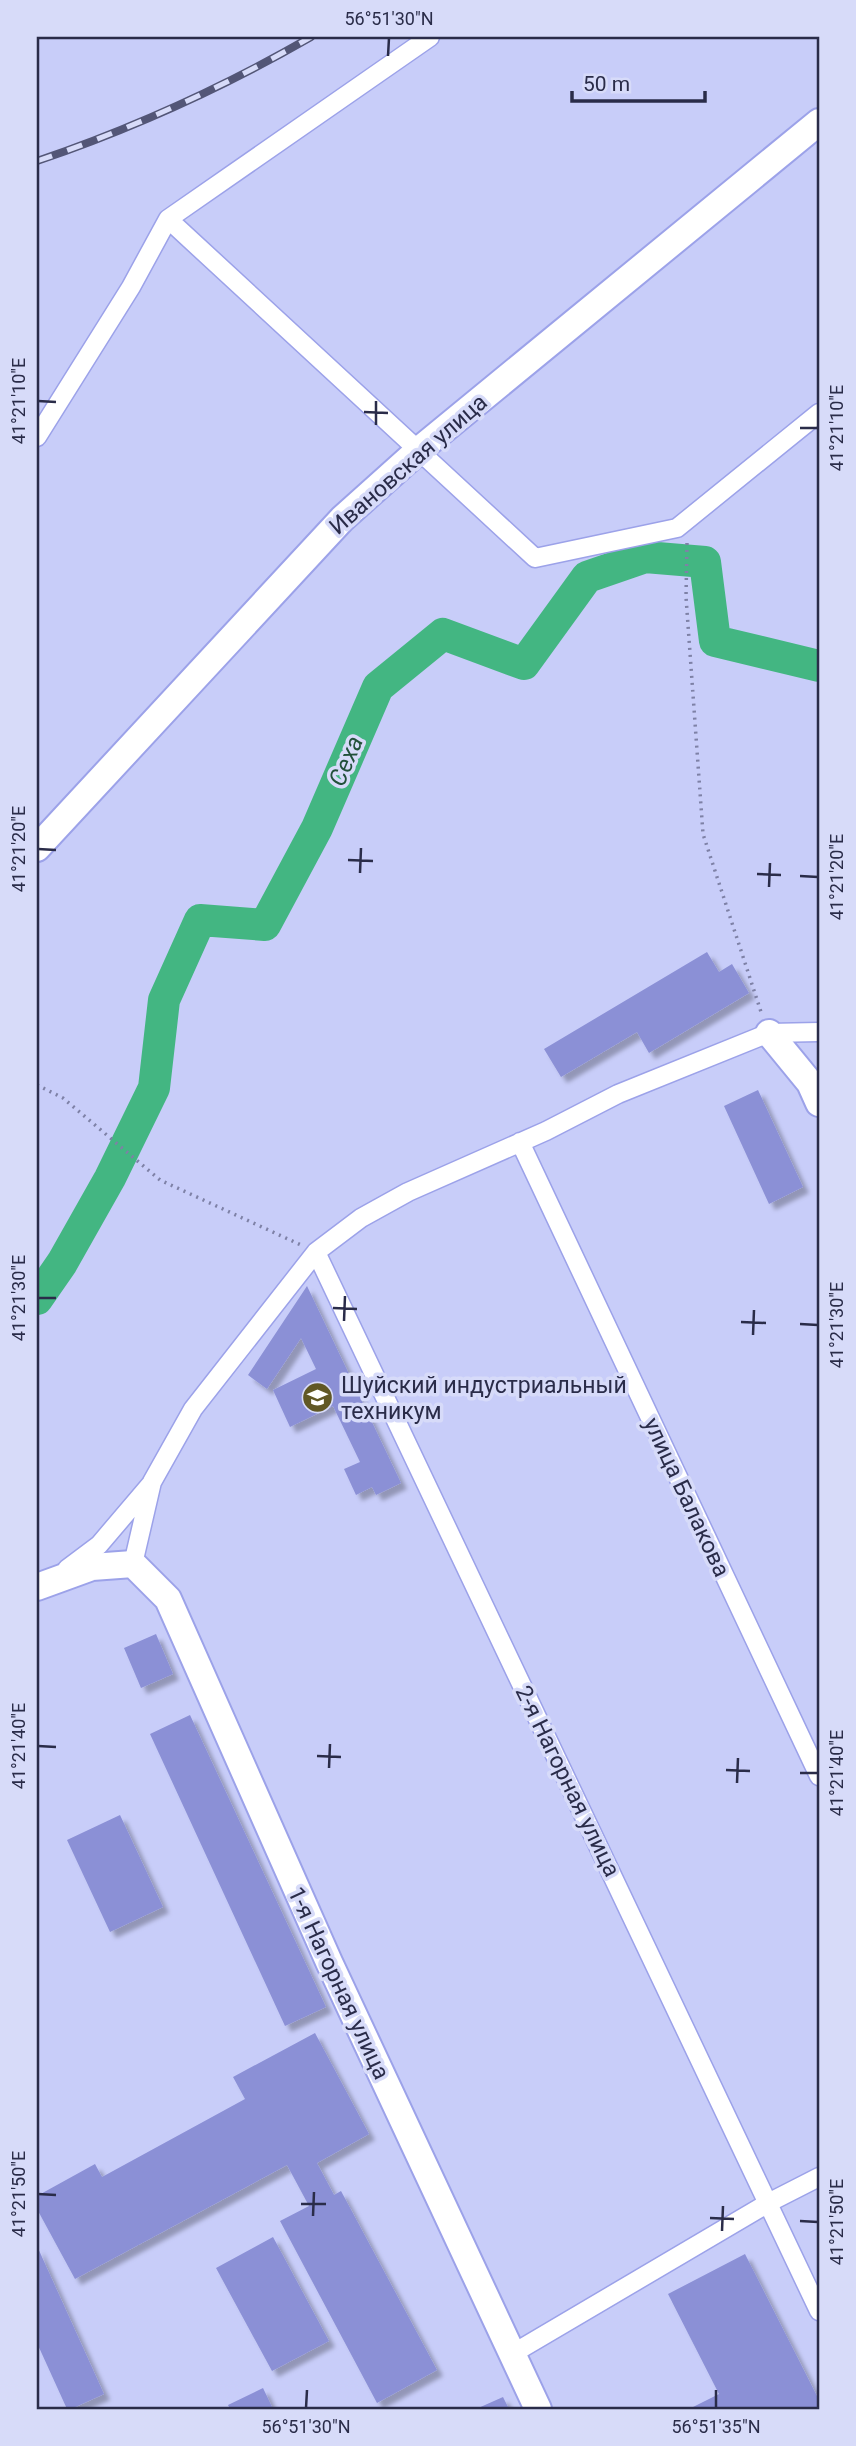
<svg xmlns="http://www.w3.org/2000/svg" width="856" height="2446" viewBox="0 0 856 2446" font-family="Roboto,sans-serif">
<defs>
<filter id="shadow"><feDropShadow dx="6" dy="6" stdDeviation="2" flood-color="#0004"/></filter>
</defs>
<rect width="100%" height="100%" fill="#c8cdf9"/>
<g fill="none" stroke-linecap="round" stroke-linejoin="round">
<path stroke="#43b682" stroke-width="32" d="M37 1299 62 1263 110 1178 154 1088 164 1000 200 920 265 925 317 828 378 687 443 634 524 664 587 577 645 557 705 562 715 641 819 666"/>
</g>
<path fill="#8b90d6" filter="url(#shadow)" d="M707 952 719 972 732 964 749 993 649 1053 637 1032 561 1077 544 1049Z
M758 1090 803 1187 769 1204 724 1106Z
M307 1286 401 1483 376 1495 372 1487 356 1495 344 1469 360 1462 333 1406 290 1427 273 1390 316 1369 301 1338 267 1389 248 1375Z
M156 1634 173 1674 141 1688 124 1648Z
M190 1715 326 2007 285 2026 150 1734Z
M120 1815 163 1907 110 1932 67 1840Z
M315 2033 369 2134 317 2163 334 2195 341 2191 437 2370 377 2403 280 2221 309 2206 287 2165 75 2279 37 2209V2196L95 2164 102 2177 245 2099 233 2077Z
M273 2237 329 2341 272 2371 216 2268Z
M37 2246 104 2394 71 2409H67L37 2343Z
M745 2254 819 2400V2409H689L719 2394 668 2294Z
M263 2388 273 2409H230L228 2405Z
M503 2397 509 2409H476Z"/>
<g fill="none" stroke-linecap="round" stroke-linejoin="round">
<defs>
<path id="street" d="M168 219 535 558 677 528 819 413
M37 437 131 287 168 219 430 37
M520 1142 819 1776
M316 1252 819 2311
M133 1564 152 1482 193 1409 316 1252 361 1218 408 1192 546 1131 618 1094 769 1033 819 1032
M67 1569 99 1545 150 1485
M512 2354 770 2202 819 2177"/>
<path id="secondary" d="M37 848 342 519 419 450 819 122
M769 1033 810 1083 819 1103
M37 1587 92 1567 133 1564 168 1599 329 1962 538 2409"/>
</defs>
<use href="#street" stroke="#9ca2e9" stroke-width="21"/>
<use href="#secondary" stroke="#9ca2e9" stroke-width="30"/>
<path stroke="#7e81a6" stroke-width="3.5" stroke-dasharray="2 5" stroke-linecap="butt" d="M687 543 686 597 703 834 762 1015
M37 1085 63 1098 160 1180 301 1245"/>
<use href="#street" stroke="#fff" stroke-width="18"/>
<use href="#secondary" stroke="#fff" stroke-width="26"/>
<defs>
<path id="rail" d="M37 161C131 129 224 87 311 37"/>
</defs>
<use href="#rail" stroke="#535677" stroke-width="8"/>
<use href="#rail" stroke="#d7dbf9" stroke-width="5" stroke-dasharray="16" stroke-linecap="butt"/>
</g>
<path fill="none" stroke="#2a2c49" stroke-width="2.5" d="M388 56 389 38M38 401 56 402M364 412 388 413M376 425V401M800 428H818M38 849 56 850M348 860 373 861M360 873 361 848M757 874 781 875M800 876 818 877M769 887 770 863M38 1298H56M333 1308 357 1309M344 1321 345 1296M741 1322 766 1323M800 1324 818 1325M753 1335 754 1310M38 1746 56 1747M317 1756 341 1757M329 1768 330 1744M726 1770 750 1771M800 1773H818M737 1783 738 1758M38 2194 56 2195M301 2204H326M313 2216 314 2192M710 2218 734 2219M800 2221 818 2222M722 2231 723 2206M306 2408 307 2390M716 2408V2390"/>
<defs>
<symbol id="university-disc" viewBox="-11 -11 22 22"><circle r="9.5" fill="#615825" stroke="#d7dbf9"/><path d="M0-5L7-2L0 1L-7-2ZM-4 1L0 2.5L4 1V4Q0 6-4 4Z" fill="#fff"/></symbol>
</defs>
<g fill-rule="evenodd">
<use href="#university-disc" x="300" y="1380" width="35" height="35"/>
</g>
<g text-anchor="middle" stroke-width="7" stroke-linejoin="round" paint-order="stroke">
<g font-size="23" fill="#2a2c49" stroke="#d7dbf9">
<text transform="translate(408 464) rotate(-41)" y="8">Ивановская улица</text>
<text transform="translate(687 1497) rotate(65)" y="8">улица Балакова</text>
<text transform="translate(568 1781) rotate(64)" y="8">2-я Нагорная улица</text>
<text transform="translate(339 1983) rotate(65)" y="8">1-я Нагорная улица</text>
</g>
<g font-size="23" fill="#2a2c49" stroke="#d7dbf9" text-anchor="start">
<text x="341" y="1393">Шуйский индустриальный<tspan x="341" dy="26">техникум</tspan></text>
</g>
<g font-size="24" font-style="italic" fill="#22513a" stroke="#d7dbf9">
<text transform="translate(346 761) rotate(-67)" y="8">Сеха</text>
</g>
</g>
<rect width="856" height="2446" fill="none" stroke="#d7dbf9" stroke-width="77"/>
<path d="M572 91v10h133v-10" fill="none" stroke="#2a2c49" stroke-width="3.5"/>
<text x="583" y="91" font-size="21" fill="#2a2c49" stroke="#d7dbf9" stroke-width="5" paint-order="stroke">50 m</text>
<rect x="38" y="38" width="780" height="2370" fill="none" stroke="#2a2c49" stroke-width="2.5"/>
<g font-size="18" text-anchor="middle" fill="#2a2c49">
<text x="389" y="25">56°51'30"N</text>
<text transform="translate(19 401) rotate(-90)" y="6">41°21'10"E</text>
<text transform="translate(837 428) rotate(-90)" y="6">41°21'10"E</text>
<text transform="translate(19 849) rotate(-90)" y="6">41°21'20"E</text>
<text transform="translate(837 877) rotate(-90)" y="6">41°21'20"E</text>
<text transform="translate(19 1298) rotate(-90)" y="6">41°21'30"E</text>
<text transform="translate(837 1325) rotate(-90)" y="6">41°21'30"E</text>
<text transform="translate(19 1746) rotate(-90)" y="6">41°21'40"E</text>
<text transform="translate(837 1773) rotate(-90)" y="6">41°21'40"E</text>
<text transform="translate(19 2194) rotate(-90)" y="6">41°21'50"E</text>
<text transform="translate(837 2222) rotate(-90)" y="6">41°21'50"E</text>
<text x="306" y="2433">56°51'30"N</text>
<text x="716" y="2433">56°51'35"N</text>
</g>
</svg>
